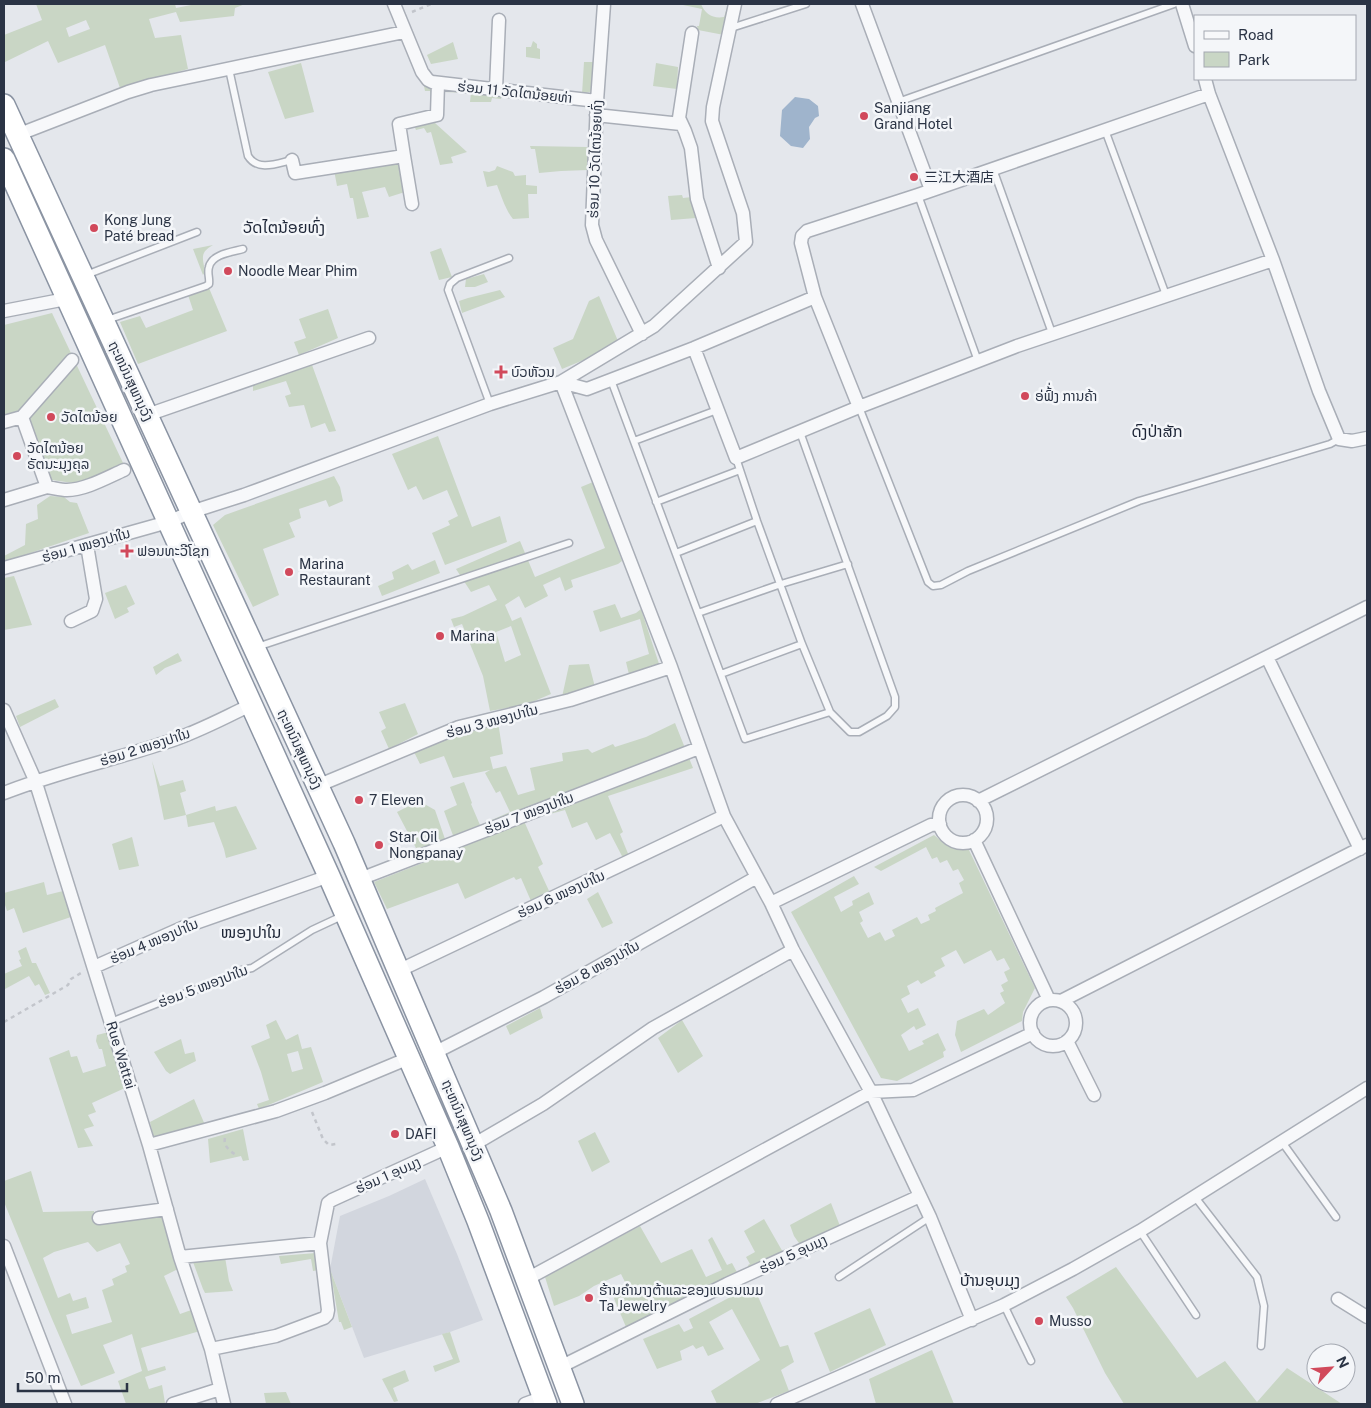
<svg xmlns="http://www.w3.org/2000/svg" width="1371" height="1408" viewBox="0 0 1371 1408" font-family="'Public Sans','Noto Sans SC','Noto Sans Lao',sans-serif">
<rect width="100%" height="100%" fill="#e4e7ec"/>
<path fill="#d2d6de" d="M425 1179 457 1254 483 1320 450 1332 364 1358 330 1269 340 1216 389 1196Z"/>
<path fill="#c9d6c5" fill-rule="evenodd" d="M36 4H175L176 8 196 4H245L235 8 234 16 180 22 176 12 149 19 155 38 181 35 188 69 120 88 105 45 58 63 48 41 5 62 4 35 42 20ZM86 20 90 29 69 37 66 28Z
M683 4H701C705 14 713 19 724 17L727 8H732L724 35 698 30 697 26H699L702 9 683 5Z
M533 41 537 44V48L540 49V59L526 57V47H531Z
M453 42 458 59 431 64 427 55Z
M584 62H594L593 91 582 94Z
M301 63 314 112 285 119 268 72Z
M656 63 678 67 677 89 653 86Z
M424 86 430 88 502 95 501 99 492 98 491 102H470L471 93 442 92 433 112 430 91H425Z
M435 123 467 152 451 157 453 163 440 165 431 132 427 133 424 128 416 130 414 125Z
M530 146 588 147V170L561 171 539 173 535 149H531Z
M398 160 400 174 405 192 389 197 385 187 362 192 369 217 357 219 353 198H350L347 184 337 186 334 170Z
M497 166 513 172 515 176 526 175V185L537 186V194H528L529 218 513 219C506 211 501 195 497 185L487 187 483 171 489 172 495 170Z
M682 195 683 198 692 197 696 218 671 220 668 196Z
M213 245C199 253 203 258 205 272L203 275 193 249Z
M441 248 452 277 439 280 430 252Z
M484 274 488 282 475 287H465L466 279Z
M209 288 227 331 138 364 120 322 140 316 146 328 193 310 188 295Z
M500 290 505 297 462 313 459 301 468 298Z
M599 296 618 341 591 357 562 369 553 348 573 339 589 301Z
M328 309 338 338 299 355 294 342 306 338 299 319Z
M52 313 124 465 102 476 73 483 52 480 36 443 23 409 4 419V325Z
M312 365 336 431 329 432 325 423 311 428 304 405 289 407 285 396 291 394 286 381 253 391V385Z
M438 436 472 527 500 516 507 542 445 565 432 533 450 525 448 521 458 516 447 490 423 500 416 486 408 490 392 454Z
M334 476 340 487 343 501 329 507 326 500 299 509 301 518 289 523 295 537 263 549 279 595 253 607 213 525 225 515Z
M593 482 622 561 618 564 571 580 573 587 565 591 560 577 543 585 548 596 525 608 519 596 505 605 512 621 521 617 551 694 525 705 490 711 483 676 462 624 454 627 451 619 463 616 497 600 489 585 471 592 456 569 520 541 535 577 605 548 581 487ZM511 626 521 655 505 662 496 632Z
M50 496 64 497 70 502 77 503 89 533 4 562V556L25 545 26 524 38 519 37 505Z
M435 560 440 573 382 596 378 586 394 579 392 572 408 564 412 570Z
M14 576 32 625 4 630V578Z
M126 585 135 604 127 608 129 612 115 619 105 593Z
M615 604 621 618 636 613 641 609 663 676 632 687 626 662 649 654 640 619 600 632 593 611Z
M178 653 182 661 165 668 156 675 153 667Z
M589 664 595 687 562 697 569 665Z
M55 699 59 707 20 727 16 716Z
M405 703 418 734 389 749 381 731 386 728 379 712Z
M498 722 503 754 490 757 493 769 506 766 518 795 535 790 530 768 563 761 562 753 588 749 592 753 613 744 615 747 646 737 675 723 693 768 608 796 623 832 620 834 629 856 623 858 610 833 596 840 587 822 572 828 565 810 524 821 543 864 538 867 550 893 531 901 521 878 516 880 514 877 465 899 458 883 387 909 374 882 458 849 444 811 457 805 450 787 464 782 472 803 471 804 480 825 510 812 500 791 496 793 485 773 490 770 453 778 444 756 420 764 414 752 461 732Z
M152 761 160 786 183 780 186 791 180 793 186 815 215 806 216 811 236 806 257 849 226 858 224 849 214 822 188 827 186 815 164 820Z
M419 801 435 810 445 839 417 850 397 812Z
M934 835C939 839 944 845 952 847 957 849 963 848 969 850L1035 988 1023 1012 1022 1021 961 1052 955 1035 957 1021 984 1009 988 1015 1005 1003 1000 993 1004 991 1001 985 1008 981 1004 972 1010 969 1004 958 997 961 991 950 964 964 956 950 941 958 945 966 934 972 936 976 921 984 918 980 907 986 910 994 901 999 908 1013 918 1008 926 1025 916 1030 914 1026 901 1035 909 1051 924 1044 922 1041 938 1033 946 1050 943 1052 944 1057 897 1081 881 1078 791 912 854 876 859 884 834 897 841 912 853 905 852 901 869 892 874 904 859 912 863 921 860 923 868 938 880 932 885 941 895 936 892 930 917 917 921 924 930 920 928 915 936 911 935 908 963 893 959 883 964 880 958 869 953 871 947 860 940 863 937 857 932 859 926 847 881 871 874 867Z
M132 837 139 866 119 870 112 844Z
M44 882 47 895 63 891 71 917 23 933 14 908 7 911 4 902V893Z
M598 892 613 923 602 928 587 899Z
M26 947 32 963H36L50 993 45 995 39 984 35 986 29 976 5 989 4 986V974L22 966 19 960 21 959 18 951Z
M540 1008 543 1018 510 1035 506 1026Z
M276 1020 286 1040 298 1034 302 1049 311 1047 323 1082 259 1109 257 1104 269 1100 261 1072 251 1046 270 1038 266 1025ZM298 1051 303 1069 292 1072 287 1054Z
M682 1020 703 1056 678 1073 658 1038Z
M109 1032 125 1088 92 1103 96 1112 88 1115 94 1126 84 1129 93 1146 78 1148 49 1058 69 1050 71 1057 77 1056 83 1073 106 1066 102 1049H99L96 1041 97 1035Z
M181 1039 185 1054 194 1052 196 1061 170 1074 166 1071 154 1052Z
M194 1099 205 1125 154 1139 150 1122Z
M243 1129 249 1160 243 1161 241 1156 210 1163 208 1139Z
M595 1132 610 1162 592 1172 578 1141Z
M31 1171 43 1212 94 1211 95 1221 163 1214 178 1269 164 1276 180 1314 194 1309 200 1331 141 1348 148 1371 165 1366 166 1370 145 1377 149 1389 162 1385 165 1403 161 1404H126L118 1381 142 1371 132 1334 103 1345 115 1373 81 1386 52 1319 4 1202V1181ZM88 1242 97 1252 120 1243 130 1264 125 1266 127 1272 112 1279 114 1285 102 1290 112 1322 72 1334 66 1315 89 1308 86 1297 73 1301 70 1293 58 1298 43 1258 54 1252Z
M831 1203 840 1226 801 1246 794 1236 790 1225Z
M764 1219 784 1254 750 1270 748 1265 750 1264 746 1257 755 1252 744 1231Z
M640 1226 661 1263 692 1249 706 1277 722 1270 708 1240 712 1237 727 1265 732 1263 739 1276 693 1297 691 1294 626 1327 613 1296 628 1288 621 1274 594 1286 579 1296 554 1306 545 1277Z
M316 1253 319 1270 313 1271 311 1259 281 1264 279 1256Z
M225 1257 229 1281 233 1291 205 1293 203 1289 193 1262Z
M1116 1267 1197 1378 1225 1361 1257 1402 1287 1368 1342 1404H1124L1105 1373 1073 1308 1066 1297Z
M330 1269 352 1327 344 1330 341 1322H339L338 1316Z
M753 1285 780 1347 788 1345 794 1362 781 1370 789 1391 755 1404H717L711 1391 760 1360 732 1309 709 1322 724 1349 708 1356 703 1346 696 1349 693 1345 680 1351 682 1360 657 1369 643 1339 679 1324 684 1332 693 1328 689 1319Z
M870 1308 886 1345 830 1372 814 1333Z
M450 1332 460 1362 435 1372 433 1366 453 1359 442 1334Z
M932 1350 954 1404H876L869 1379Z
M405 1370 409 1381 393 1388 398 1401 394 1402 382 1379Z
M286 1392 291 1404H266L264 1393Z"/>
<path fill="#9fb4cc" d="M795 97 809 99 818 106 819 116 815 118 809 127 810 139 803 148 791 146 780 136 782 110Z"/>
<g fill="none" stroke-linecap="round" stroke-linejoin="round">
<defs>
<path id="service" d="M731 28 806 4
M229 69 248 156C258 172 278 163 292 160
M898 102 1174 4
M1105 130 1166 295
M993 169 1052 333
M918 195 978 361
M86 275 197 232
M107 320 206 286 209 284C210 278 207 273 209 267 212 254 232 252 243 249
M611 380 745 739 830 712
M490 404 448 290 450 284 457 278 509 258
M859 407 928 582 933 586 941 585 968 571 1139 501 1330 444 1339 439
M634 441 717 410
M736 458 757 521 802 644 830 712 850 732H859L887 716 895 707V697L800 432
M656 502 740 470
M676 553 757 521
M698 613 781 584 848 564
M257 647 569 543
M721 674 802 644
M111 1022 161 1002 234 976 242 970 252 968 312 930 342 916
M1282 1142 1336 1217
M1195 1197 1257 1277 1264 1306 1261 1346
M1140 1231 1196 1315
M839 1277 930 1217
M1004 1305 1031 1361"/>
<path id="minor" d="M394 4 422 72 428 80 432 82 597 101
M604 4 597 101 592 225 596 240 642 334
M862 4 931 190
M1182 4 1195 46
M692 33 679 118 685 131 691 148 697 199 719 268
M1205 79 1209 94 1273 260 1319 391 1339 439 1352 441 1367 438
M496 89 499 20
M596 115 681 124
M17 135 128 92 151 85 404 32
M404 156 412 204
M292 160 295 173 404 156 399 124 437 115 438 83
M4 311 66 299
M694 348 736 458 859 407 1017 346 1273 260
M561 382 671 667 724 816 771 903 793 950 871 1092 930 1217 972 1320
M561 382 587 389 694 348 815 297
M859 407 815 297 801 243 802 236 807 231 918 195 1209 94
M147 415 369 338
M4 422 22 417
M47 487C54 488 61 490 67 490 85 490 108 477 124 470
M4 500 47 487 22 417 72 360
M4 568 168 522 191 512 244 495 490 404 561 382 654 326 746 242 743 213 712 121 713 107 735 4
M71 621 92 611 96 599 87 545
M1267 657 1360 849
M4 710 35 780 149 1145 180 1257 211 1349 224 1404
M317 786 459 727 570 700 671 667
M4 793C57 772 113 760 167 742 196 733 223 718 251 705
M939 819a24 24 0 1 1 48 0a24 24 0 1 1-48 0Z
M978 801 1367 607
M974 840 1049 1000
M360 879 699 748
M771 903 931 825 940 824
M94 967 184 927 329 876
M398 971 724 816
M1030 1023a23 23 0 1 1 46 0a23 23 0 1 1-46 0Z
M1061 1001 1367 845
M1067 1041 1094 1095
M434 1053 544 997 757 877
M149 1145 276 1111 325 1093 409 1058
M473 1145 543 1104 653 1028 793 950
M99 1218 167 1209
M4 1246 65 1404
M180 1257 320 1243
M527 1279 871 1092 913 1090 1033 1033
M1338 1299 1367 1317
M211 1349 276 1336 324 1318 327 1315 328 1310 320 1243 328 1203 332 1200 448 1147
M560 1367 727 1284 920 1196
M173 1404 220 1389
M525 1404 544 1397
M777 1404 1004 1305 1073 1269 1140 1231 1367 1088"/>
<path id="trunk" d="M4 105 344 843 501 1211 573 1404
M4 159 329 876 448 1147 478 1221 546 1404"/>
</defs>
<use href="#service" stroke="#a9aeb7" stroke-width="9"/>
<use href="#minor" stroke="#a9aeb7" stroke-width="15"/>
<use href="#trunk" stroke="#8b94a3" stroke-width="24"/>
<path stroke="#c2c5cb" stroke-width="2.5" stroke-dasharray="4 4" stroke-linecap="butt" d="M412 12 431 4
M4 1022 68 985 71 979 81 973
M312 1112 323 1139 329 1145 336 1144
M225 1138C223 1146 230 1151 236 1155"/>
<use href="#service" stroke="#f7f8fa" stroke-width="6"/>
<use href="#minor" stroke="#f7f8fa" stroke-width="12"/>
<use href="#trunk" stroke="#fff" stroke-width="21"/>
</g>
<g fill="#d1495b" stroke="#f4f6f9" stroke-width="2">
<circle cx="864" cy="116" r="5"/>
<circle cx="914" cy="177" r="5"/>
<circle cx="94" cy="228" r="5"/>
<circle cx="228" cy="271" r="5"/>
<path d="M498.5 364.5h5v5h5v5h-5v5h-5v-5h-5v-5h5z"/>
<circle cx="1025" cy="396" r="5"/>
<circle cx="51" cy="417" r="5"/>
<circle cx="17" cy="456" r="5"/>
<path d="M124.5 543.5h5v5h5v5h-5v5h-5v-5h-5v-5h5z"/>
<circle cx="289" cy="572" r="5"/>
<circle cx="440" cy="636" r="5"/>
<circle cx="359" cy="800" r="5"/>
<circle cx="379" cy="845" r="5"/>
<circle cx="395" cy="1134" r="5"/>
<circle cx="589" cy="1298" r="5"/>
<circle cx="1039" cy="1321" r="5"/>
</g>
<g text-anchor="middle" stroke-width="5" stroke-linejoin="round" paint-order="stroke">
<g font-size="14" fill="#2b3445" stroke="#f4f6f9">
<text transform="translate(515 92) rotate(6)" y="5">ຮ່ອມ 11 ວັດໄຕນ້ອຍທ່າ</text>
<text transform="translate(595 159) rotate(-88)" y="5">ຮ່ອມ 10 ວັດໄຕນ້ອຍທົ່ງ</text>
<text transform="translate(131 381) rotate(65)" y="5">ຖະຫນົນສຸພານຸວົງ</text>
<text transform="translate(86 545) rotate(-16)" y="5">ຮ່ອມ 1 ໜອງປາໃນ</text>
<text transform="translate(492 721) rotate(-15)" y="5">ຮ່ອມ 3 ໜອງປາໃນ</text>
<text transform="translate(145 747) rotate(-18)" y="5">ຮ່ອມ 2 ໜອງປາໃນ</text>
<text transform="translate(300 749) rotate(65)" y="5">ຖະຫນົນສຸພານຸວົງ</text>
<text transform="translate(529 813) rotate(-21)" y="5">ຮ່ອມ 7 ໜອງປາໃນ</text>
<text transform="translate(561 894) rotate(-25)" y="5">ຮ່ອມ 6 ໜອງປາໃນ</text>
<text transform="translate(154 941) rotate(-23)" y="5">ຮ່ອມ 4 ໜອງປາໃນ</text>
<text transform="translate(597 967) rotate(-29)" y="5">ຮ່ອມ 8 ໜອງປາໃນ</text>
<text transform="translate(203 986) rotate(-21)" y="5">ຮ່ອມ 5 ໜອງປາໃນ</text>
<text transform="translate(121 1055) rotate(73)" y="5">Rue Wattai</text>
<text transform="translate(463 1120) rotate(67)" y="5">ຖະຫນົນສຸພານຸວົງ</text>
<text transform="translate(388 1175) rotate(-24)" y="5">ຮ່ອມ 1 ອຸບມຸງ</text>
<text transform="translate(793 1254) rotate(-25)" y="5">ຮ່ອມ 5 ອຸບມຸງ</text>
</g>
<g font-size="14" fill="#2b3445" stroke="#f4f6f9" text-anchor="start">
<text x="874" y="113">Sanjiang<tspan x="874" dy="16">Grand Hotel</tspan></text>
<text x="924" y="182">三江大酒店</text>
<text x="104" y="225">Kong Jung<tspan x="104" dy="16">Paté bread</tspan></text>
<text x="238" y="276">Noodle Mear Phim</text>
<text x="511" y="377">ບົວຫັວນ</text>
<text x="1035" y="401">ອ່ຟົ້່ງ ການຄ້າ</text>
<text x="61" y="422">ວັດໄຕນ້ອຍ</text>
<text x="27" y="453">ວັດໄຕນ້ອຍ<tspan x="27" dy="16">ຣັຕນະມຸງຄຸລ</tspan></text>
<text x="137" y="556">ຟອນທະວີໂຊກ</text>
<text x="299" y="569">Marina<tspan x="299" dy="16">Restaurant</tspan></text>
<text x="450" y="641">Marina</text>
<text x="369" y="805">7 Eleven</text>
<text x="389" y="842">Star Oil<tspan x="389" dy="16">Nongpanay</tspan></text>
<text x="405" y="1139">DAFI</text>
<text x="599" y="1295">ຮ້ານຄຳນາງຕ້າແລະຂອງແບຣນເນມ<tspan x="599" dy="16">Ta Jewelry</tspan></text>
<text x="1049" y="1326">Musso</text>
</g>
<g font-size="16" fill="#1d2536" stroke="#f4f6f9">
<text x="284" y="233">ວັດໄຕນ້ອຍທົ່ງ</text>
<text x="1157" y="437">ດົງປ່າສັກ</text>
<text x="251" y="938">ໜອງປາໃນ</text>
<text x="990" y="1286">ບ້ານອຸບມຸງ</text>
</g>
</g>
<rect width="1371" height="1408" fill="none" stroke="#2b3445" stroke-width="10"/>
<rect x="1194" y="15" width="162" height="65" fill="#f4f6f9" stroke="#a4a8b1"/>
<rect x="1204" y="31" width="25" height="8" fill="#f7f8fa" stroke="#a4a8b1"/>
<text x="1238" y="40" font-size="15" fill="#2b3445">Road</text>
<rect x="1204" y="52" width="25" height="15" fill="#c9d6c5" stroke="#a4a8b1"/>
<text x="1238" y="65" font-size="15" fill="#2b3445">Park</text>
<g transform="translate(1331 1368) rotate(64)"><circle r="24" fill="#f4f6f9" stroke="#a4a8b1"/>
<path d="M0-4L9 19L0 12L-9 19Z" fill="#d1495b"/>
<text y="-8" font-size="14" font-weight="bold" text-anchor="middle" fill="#2b3445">N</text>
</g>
<path d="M18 1383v8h109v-8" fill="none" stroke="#2b3445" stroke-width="2.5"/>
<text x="25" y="1383" font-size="15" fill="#2b3445" stroke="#f4f6f9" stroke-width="4" paint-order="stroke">50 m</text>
</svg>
